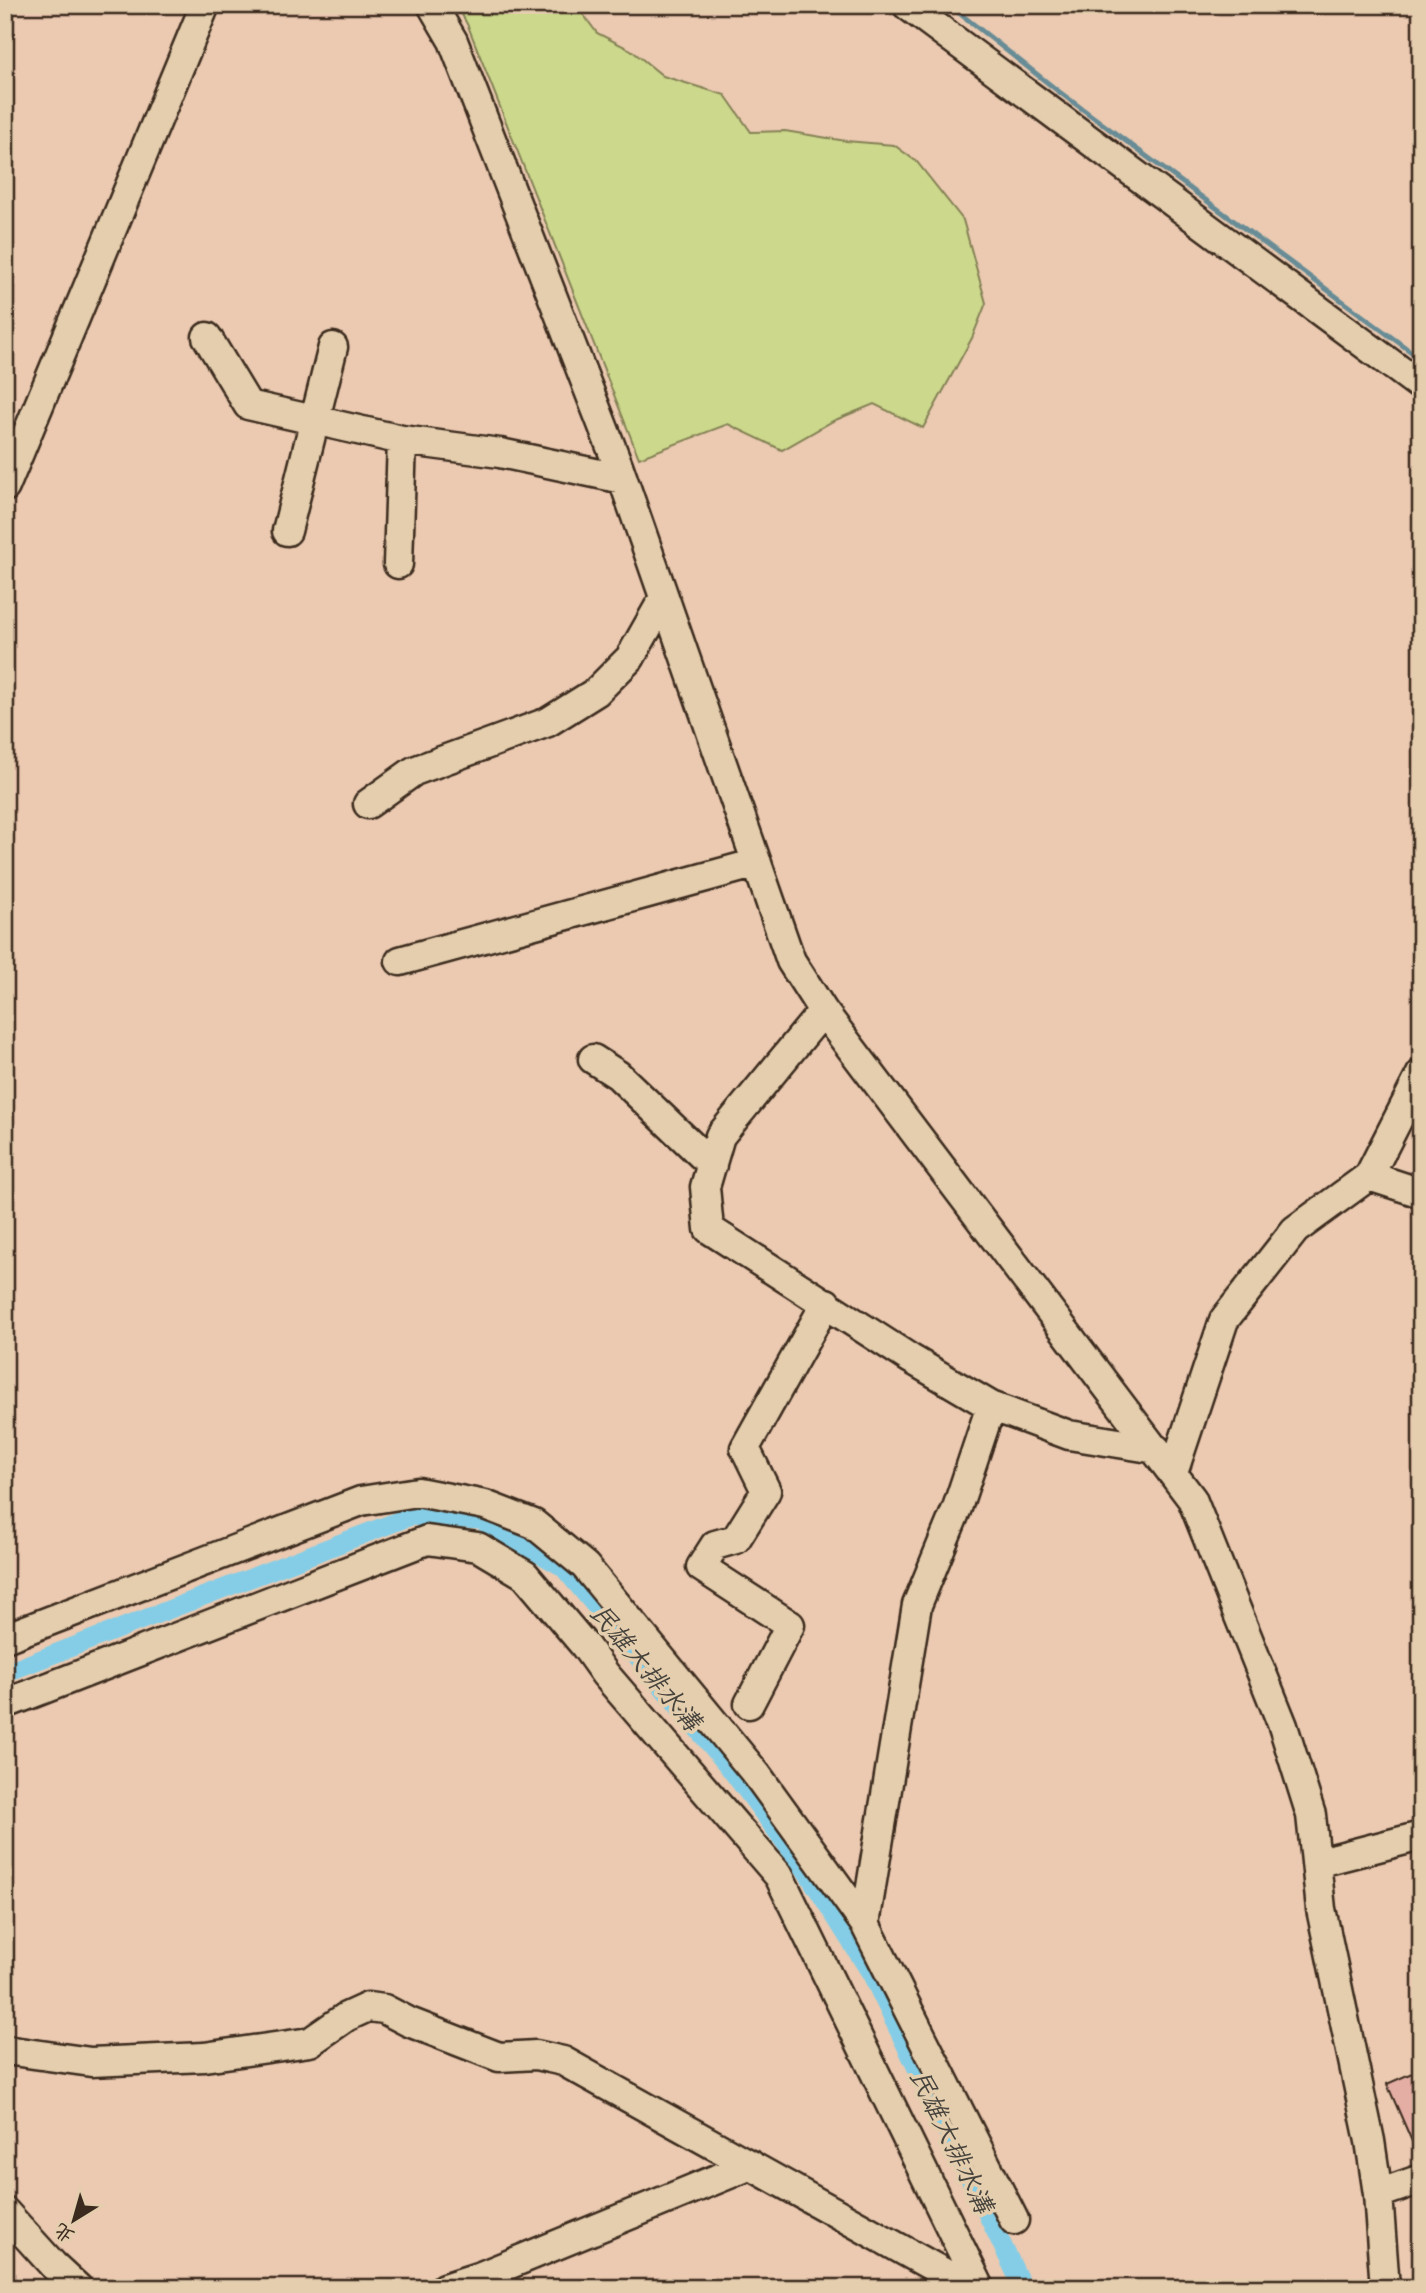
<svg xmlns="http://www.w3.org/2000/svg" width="1426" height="2293" viewBox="0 0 1426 2293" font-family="Itim,'LXGW WenKai TC',sans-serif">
<rect width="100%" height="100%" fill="#ebcab1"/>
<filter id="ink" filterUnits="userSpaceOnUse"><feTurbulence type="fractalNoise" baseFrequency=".0143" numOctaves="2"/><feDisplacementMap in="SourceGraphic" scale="14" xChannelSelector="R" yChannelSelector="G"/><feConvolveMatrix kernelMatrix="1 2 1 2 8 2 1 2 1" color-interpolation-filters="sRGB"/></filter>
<g filter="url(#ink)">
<path fill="#ccd88c" stroke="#848155" stroke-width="2" d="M457 5H576L597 33 631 50 663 76 725 95 751 132 785 131 846 141 894 145 917 162 963 220 986 303 972 338 923 428 874 404 833 421 782 450 728 424 639 458 468 26Z"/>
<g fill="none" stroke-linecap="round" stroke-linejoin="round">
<path stroke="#678c96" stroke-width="5" d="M949 5 1058 91 1421 359"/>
<path stroke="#85cde6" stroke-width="19" d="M5 1673 411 1516 481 1520 563 1567 729 1767 805 1869 872 1975 1023 2288"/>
</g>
<path fill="#e5aea5" stroke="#3b2a1e" stroke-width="2" d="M1421 2069V2162L1387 2084Z"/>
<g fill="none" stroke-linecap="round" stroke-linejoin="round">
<defs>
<path id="minor" d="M432 5 453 41 618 465 791 961 823 1011 1192 1499 1283 1726 1311 1815 1321 1909 1370 2141 1378 2194 1385 2288
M907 5 1421 386
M207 337 248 405 402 440 500 453 623 479
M5 487 205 5
M287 531 333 347
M398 564 402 440
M368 804 414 771 548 722 596 692 630 658 664 598
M400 961 757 863
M823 1011 720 1136 705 1187 709 1229 911 1359 991 1406 1069 1435 1156 1449
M593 1059 618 1075 712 1165
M1369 1176 1421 1193
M991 1406 957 1508 917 1605 865 1924 1014 2220
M1173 1473 1224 1320 1295 1230 1369 1176 1421 1074
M5 1638 361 1501 418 1492 485 1505 534 1524 585 1566 757 1775 865 1924
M5 1704 427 1540 478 1547 525 1575 585 1646 605 1674 779 1876 980 2288
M749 1704 790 1625 701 1567 715 1545 736 1539 766 1491 745 1448 826 1303
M1316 1863 1421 1836
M5 2050 91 2062 204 2057 310 2042 346 2017 368 2007 384 2009 409 2022 499 2057 536 2055 563 2061 971 2288
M1378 2194 1421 2179
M5 2212 53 2265 78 2288
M444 2288 481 2276
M489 2288 481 2276 751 2165"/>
</defs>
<use href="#minor" stroke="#3b2a1e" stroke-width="33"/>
<use href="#minor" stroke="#e4ceae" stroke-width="28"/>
</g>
</g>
<g text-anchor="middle" stroke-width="7" stroke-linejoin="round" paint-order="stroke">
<g font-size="26" font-style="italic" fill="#46423c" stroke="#e4ceae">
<text transform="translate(646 1667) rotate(50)" y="9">民雄大排水溝</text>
<text transform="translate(952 2141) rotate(64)" y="9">民雄大排水溝</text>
</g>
</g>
<rect width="1426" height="2293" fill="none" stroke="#e4ceae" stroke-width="28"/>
<rect x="14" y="14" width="1398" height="2265" fill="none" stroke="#3b2a1e" stroke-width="2.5" filter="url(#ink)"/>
<g transform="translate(74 2220) rotate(217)" stroke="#e4ceae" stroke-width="5" paint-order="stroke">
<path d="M0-5L12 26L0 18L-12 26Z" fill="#3b2a1e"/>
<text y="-10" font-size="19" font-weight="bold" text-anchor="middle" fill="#3b2a1e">北</text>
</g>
</svg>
